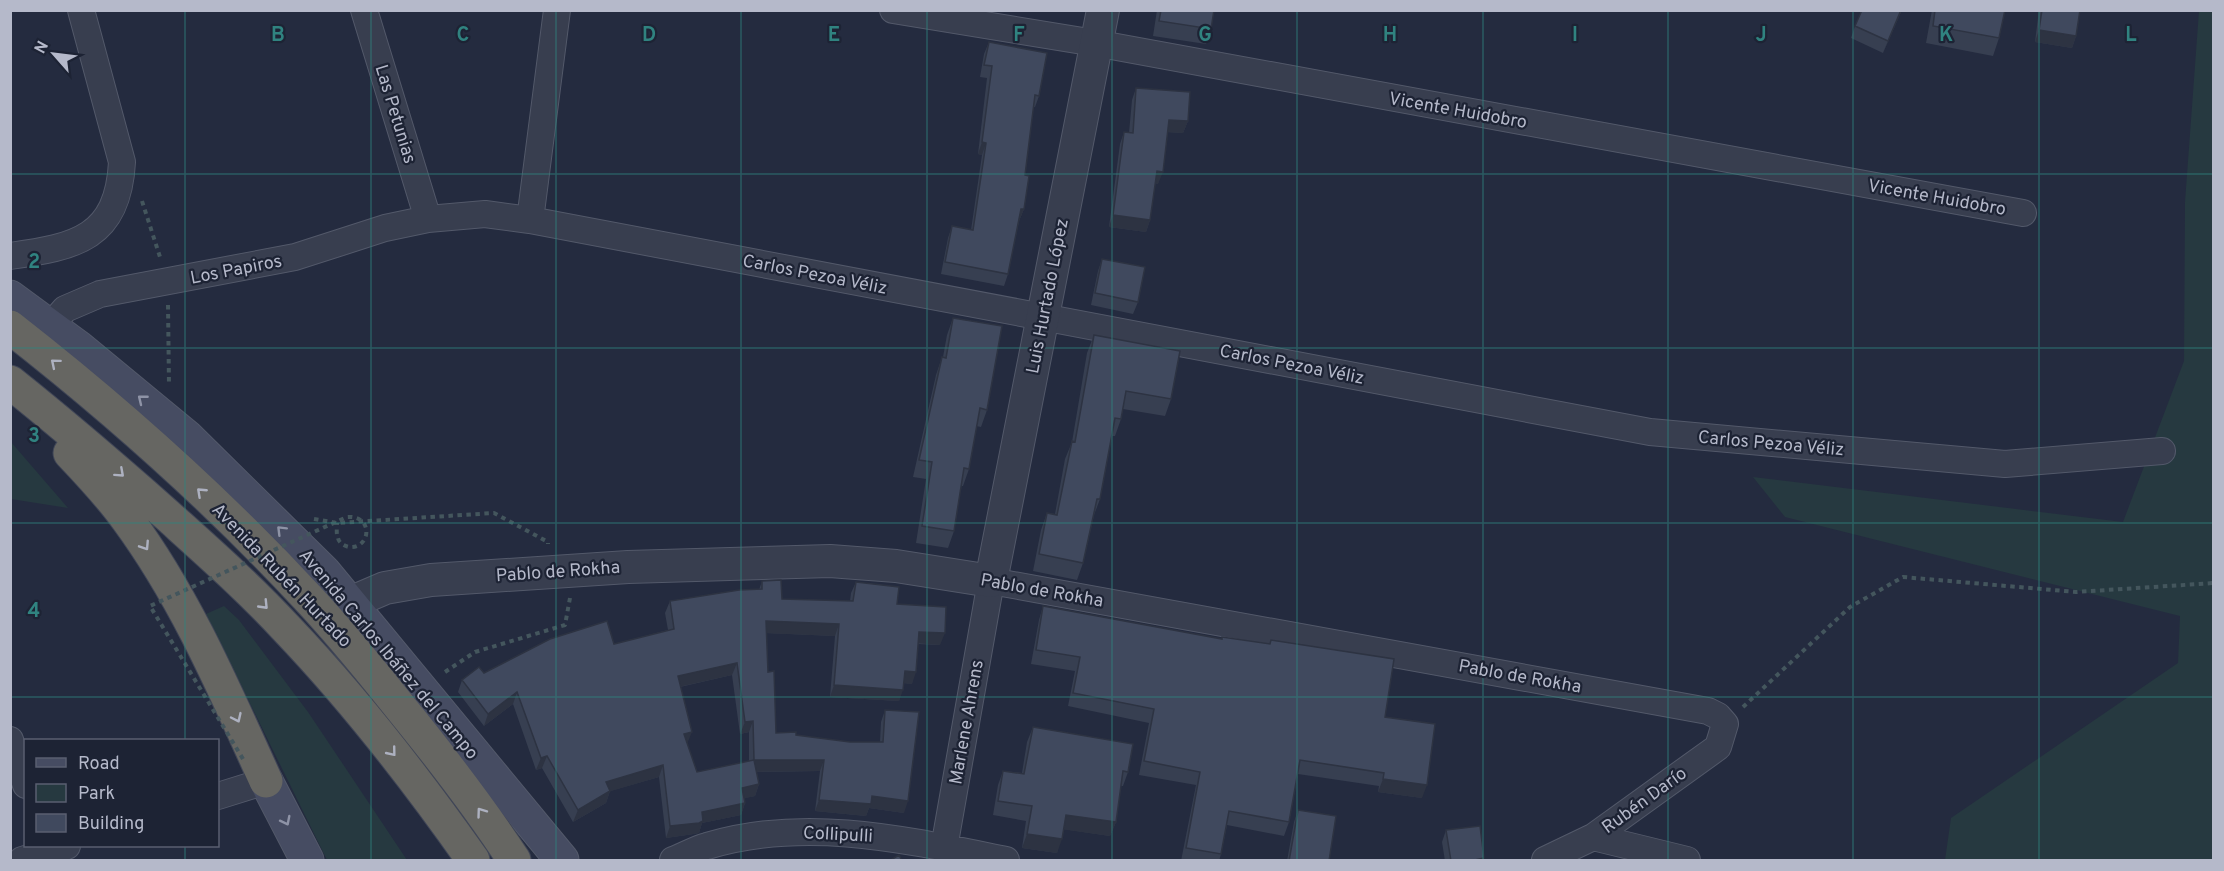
<svg xmlns="http://www.w3.org/2000/svg" width="2224" height="871" viewBox="0 0 2224 871" font-family="Overpass,sans-serif">
<rect width="100%" height="100%" fill="#242b3f"/>
<path fill="#263940" d="M2199 11H2213V860H1945L1951 818 2178 663 2180 616 1785 517 1753 477 2123 522 2184 361 2185 202Z
M11 442 68 508 11 499Z
M224 606 239 620 308 712 407 860H327L206 614Z"/>
<g fill="none" stroke-linecap="round" stroke-linejoin="round">
<defs>
<path id="minor" d="M364 10 428 219
M893 10 1095 43 2023 213
M530 220 557 10
M10 256C76 247 118 238 122 162L81 10
M50 326 65 309 100 294 295 257 385 228 428 219 485 214 530 220 1650 432 2005 464 2162 451
M10 740 26 785
M218 796 266 781
M1593 837 1687 860
M22 860 67 846
M673 860C684 856 695 849 707 846 806 816 907 840 1006 860
M950 860 944 848 991 581 1708 711 1718 716 1725 724 1718 747 1593 837 1545 860"/>
<path id="tertiary" d="M350 603 385 588 431 580 628 567 830 561 896 566 991 581 1103 10"/>
<path id="secondary" d="M10 297 78 347 187 437 324 572 562 860
M266 781 307 860"/>
<path id="trunk" d="M10 327C115 409 216 499 306 596 343 635 375 676 409 718 446 764 482 811 514 860
M10 382C64 425 115 469 166 514 207 551 248 587 285 627 354 699 416 779 473 860
M70 453C90 474 110 495 127 519 186 599 225 691 266 781"/>
</defs>
<use href="#minor" stroke="#53596a" stroke-width="28"/>
<use href="#tertiary" stroke="#53596a" stroke-width="34"/>
<use href="#secondary" stroke="#53596a" stroke-width="35"/>
<use href="#trunk" stroke="#404657" stroke-width="35"/>
<path stroke="#44565d" stroke-width="4" stroke-dasharray="4.5 4.5" stroke-linecap="butt" d="M142 201 160 257
M168 305 169 385
M314 519 337 523 494 513 548 542V544
M445 672 475 652 565 625 570 598
M1743 707 1850 607 1903 577 2076 592 2214 583"/>
<use href="#minor" stroke="#383e4f" stroke-width="26"/>
<use href="#tertiary" stroke="#383e4f" stroke-width="32"/>
<use href="#secondary" stroke="#464c62" stroke-width="33"/>
<use href="#trunk" stroke="#666662" stroke-width="33"/>
<path stroke="#44565d" stroke-width="4" stroke-dasharray="4.5 4.5" stroke-linecap="butt" d="M243 759 150 606 347 517C374 515 371 549 349 547 344 546 339 543 338 538 336 534 337 528 337 523"/>
</g>
<path fill="#373f51" fill-rule="evenodd" d="M1157 10H1214L1211 29 1206 44 1153 36Z
M1902 10 1883 53 1851 38 1855 26Z
M1932 10H2005L1999 38 1993 56 1926 43Z
M2039 10H2080L2076 36 2072 48 2035 42Z
M989 42 1039 96 1035 107H1033L1025 175 1024 209 1019 221 1008 274 1004 286 941 274 948 238 952 226 971 230 982 155 978 154 987 78 980 77 984 54Z
M1136 88 1188 121 1183 133 1167 132 1158 184 1155 183 1150 220 1146 232 1109 227 1120 144 1124 132 1129 133 1132 100Z
M1102 259 1138 302 1133 314 1091 305 1098 271Z
M953 318 987 410 981 427 976 426 969 469 963 486H961L954 531 948 548 916 543 926 479 913 477 936 375 942 357H943L947 335Z
M1094 335 1171 399 1165 416 1123 409 1121 419 1115 436H1112L1100 499 1094 515 1083 563 1077 580 1033 571 1041 530 1047 513 1055 514 1065 459 1072 442 1087 353Z
M762 581 782 599 850 601 851 593 856 582 897 604 940 645 918 644 912 684 904 683 899 701 830 697 835 636 766 633 768 672 776 733 850 742H880L881 722 885 710 904 813 869 808 866 816 815 811 820 771 756 772 759 784 755 796 744 798 745 803 741 815 702 823 699 833 694 834 666 838 659 777 610 791 606 803 573 822 542 768 536 770 513 704 484 726 458 692 462 680 484 673 614 644 668 630 665 613 670 601 759 590ZM732 675 740 734 749 732V761L697 772 687 744 680 687Z
M1043 606 1221 639 1269 644 1271 640 1385 717 1422 798 1378 792 1379 786 1298 774 1289 822 1284 836 1227 825 1221 854 1219 861H1181L1196 785 1139 775 1149 723 1068 706 1075 671 1031 664 1039 620Z
M1033 727 1128 772 1123 786H1121L1116 822 1110 836 1063 829 1057 853 1022 848 1026 821 993 815 998 785 1003 771 1022 773 1027 742Z
M1298 810 1329 861H1287L1294 822Z
M1446 830 1484 858 1483 861H1445L1442 842Z"/>
<path fill="#2d3342" d="M1901 10V12L1883 53 1888 41Z
M2039 30 2076 36 2072 48 2035 42Z
M1169 120 1188 121 1183 133 1164 132Z
M982 142 986 143 982 155 978 154Z
M1157 171 1163 172 1158 184 1153 183Z
M1021 209H1024L1019 221H1017Z
M1113 215 1150 220 1146 232 1109 227Z
M766 621 839 624 835 636 762 633Z
M919 632 945 633 940 645 915 643Z
M737 663 732 675 674 688 678 676Z
M905 671 916 672 912 684 900 683Z
M834 685 903 690 899 701 830 697Z
M517 692 513 704 484 726 488 714Z
M753 721 749 732 740 734 745 722Z
M692 732 687 744 684 734Z
M547 756 542 768 536 770 541 758Z
M754 760H824L820 771 750 772Z
M663 765 659 777 601 794 606 782Z
M1383 779 1427 785 1422 798 1378 792Z
M759 784 755 796 738 800 742 788Z
M610 791 606 803 573 822 578 810Z
M872 796 908 801 904 813 869 808 866 816 815 811 819 800Z
M745 803 741 815 702 823 699 833 694 834 666 838 670 826 702 812Z
M1066 815 1116 822 1110 836 1060 829Z
M1027 834 1062 839 1057 853 1022 848Z"/>
<path fill="#40495e" stroke="#2d3342" stroke-width="1.5" fill-rule="evenodd" d="M1161 10H1214L1211 29 1159 21Z
M1862 10H1901L1888 41 1855 26Z
M1935 10H2005L1999 38 1933 26Z
M2042 10H2080L2076 36 2039 30Z
M989 42 1047 53 1039 96 1035 95 1025 175 1029 176 1024 209H1021L1008 274 945 262 952 226 973 230 986 143 982 142 992 66 984 65Z
M1136 88 1190 92 1188 121 1169 120 1163 172 1157 171 1150 220 1113 215 1124 132 1133 133Z
M1102 259 1145 267 1138 302 1095 293Z
M953 318 1002 326 987 410 980 408 969 469 964 468 954 531 922 526 932 462 919 460 942 357 946 358Z
M1094 335 1180 351 1171 399 1126 391 1121 419 1115 418 1100 499H1097L1083 563 1039 554 1047 513 1057 515 1072 441 1075 442Z
M781 580 782 599 853 601 856 582 899 587 897 604 946 607 945 633 919 632 916 672 905 671 903 690 834 685 839 624 766 621 768 672 774 671 776 733 796 732V735L850 742H883L885 710 919 712 908 801 872 796 871 804 819 800 824 760H754L759 784 742 788 745 803 702 812 703 821 699 823 670 826 663 765 606 782 610 791 578 810 547 756 541 758 517 692 488 714 462 680 479 667 484 673 550 639 607 621 614 644 674 629 670 601 739 590 762 589V581ZM737 663 745 722 753 721 754 760 697 772 684 734 692 732 678 676Z
M1043 606 1222 639V637L1270 644 1271 640 1394 659 1385 717 1435 724 1427 785 1383 779 1384 773 1300 760 1289 822 1229 811 1221 854 1186 848 1200 772 1144 761 1154 709 1073 693 1080 657 1036 650Z
M1033 727 1133 744 1128 772 1123 771 1116 822 1066 815 1062 839 1027 834 1032 806 998 801 1003 771 1024 774Z
M1298 810 1336 816 1329 861H1289Z
M1480 826 1484 858 1470 861H1451L1446 830Z
M899 855 902 861H889Z"/>
<defs><path id="oneway-chevron" d="M-2-3.5L2.5 0L-2 3.5" fill="none" stroke-width="1.6" stroke-linecap="round" stroke-linejoin="round" transform="scale(1.5)"/></defs>
<g stroke="#adb1c0">
<use href="#oneway-chevron" transform="translate(55 363) rotate(-140)"/>
<use href="#oneway-chevron" transform="translate(120 473) rotate(42)"/>
<use href="#oneway-chevron" transform="translate(201 492) rotate(-137)"/>
<use href="#oneway-chevron" transform="translate(145 546) rotate(57)"/>
<use href="#oneway-chevron" transform="translate(264 605) rotate(46)"/>
<use href="#oneway-chevron" transform="translate(237 718) rotate(65)"/>
<use href="#oneway-chevron" transform="translate(392 752) rotate(51)"/>
<use href="#oneway-chevron" transform="translate(481 812) rotate(-126)"/>
</g>
<g stroke="#8e93a6">
<use href="#oneway-chevron" transform="translate(142 399) rotate(-141)"/>
<use href="#oneway-chevron" transform="translate(281 530) rotate(-135)"/>
<use href="#oneway-chevron" transform="translate(286 821) rotate(63)"/>
</g>
<path fill="none" stroke="#308380" stroke-width="1.5" stroke-opacity="0.55" d="M185 10V740M371 10V860M556 10V860M741 10V860M927 10V860M1112 10V860M1297 10V860M1483 10V860M1668 10V860M1853 10V860M2039 10V860M10 174H2214M10 348H2214M10 523H2214M10 697H2214M185 846V860"/>
<g text-anchor="middle" stroke-width="4.5" stroke-linejoin="round" paint-order="stroke">
<g font-size="18" fill="#b5b9ca" stroke="#1d2334">
<text transform="translate(1458 110) rotate(10)" y="6">Vicente Huidobro</text>
<text transform="translate(396 114) rotate(73)" y="6">Las Petunias</text>
<text transform="translate(1937 197) rotate(10)" y="6">Vicente Huidobro</text>
<text transform="translate(236 269) rotate(-11)" y="6">Los Papiros</text>
<text transform="translate(815 274) rotate(11)" y="6">Carlos Pezoa Véliz</text>
<text transform="translate(1047 296) rotate(-79)" y="6">Luis Hurtado López</text>
<text transform="translate(1292 364) rotate(11)" y="6">Carlos Pezoa Véliz</text>
<text transform="translate(1771 443) rotate(5)" y="6">Carlos Pezoa Véliz</text>
<text transform="translate(558 571) rotate(-4)" y="6">Pablo de Rokha</text>
<text transform="translate(282 575) rotate(46)" y="6">Avenida Rubén Hurtado</text>
<text transform="translate(1042 590) rotate(10)" y="6">Pablo de Rokha</text>
<text transform="translate(389 654) rotate(50)" y="6">Avenida Carlos Ibáñez del Campo</text>
<text transform="translate(1520 676) rotate(10)" y="6">Pablo de Rokha</text>
<text transform="translate(966 722) rotate(-80)" y="6">Marlene Ahrens</text>
<text transform="translate(1644 800) rotate(-36)" y="6">Rubén Darío</text>
<text transform="translate(838 834) rotate(3)" y="6">Collipulli</text>
</g>
</g>
<g font-size="20" text-anchor="middle" font-weight="bold" fill="#308380" stroke="#1d2334" stroke-width="4.5" stroke-linejoin="round" paint-order="stroke">
<text x="278" y="41">B</text>
<text x="463" y="41">C</text>
<text x="649" y="41">D</text>
<text x="834" y="41">E</text>
<text x="1019" y="41">F</text>
<text x="1205" y="41">G</text>
<text x="1390" y="41">H</text>
<text x="1575" y="41">I</text>
<text x="1761" y="41">J</text>
<text x="1946" y="41">K</text>
<text x="2131" y="41">L</text>
<text x="34" y="268">2</text>
<text x="34" y="442">3</text>
<text x="34" y="617">4</text>
</g>
<rect width="2224" height="871" fill="none" stroke="#b5b9ca" stroke-width="24"/>
<rect x="24" y="739" width="195" height="108" fill="#1d2334" stroke="#5a5f70" stroke-width="1.5"/>
<rect x="36" y="758" width="30" height="9" fill="#464c62" stroke="#5a5f70" stroke-width="1.5"/>
<text x="78" y="769" font-size="18" fill="#b5b9ca">Road</text>
<rect x="36" y="784" width="30" height="18" fill="#263940" stroke="#5a5f70" stroke-width="1.5"/>
<text x="78" y="799" font-size="18" fill="#b5b9ca">Park</text>
<rect x="36" y="814" width="30" height="18" fill="#40495e" stroke="#5a5f70" stroke-width="1.5"/>
<text x="78" y="829" font-size="18" fill="#b5b9ca">Building</text>
<g transform="translate(54 54) rotate(298)" stroke="#1d2334" stroke-width="4.5" paint-order="stroke">
<path d="M0-4.5L10 22L0 15L-10 22Z" fill="#b5b9ca"/>
<text y="-9" font-size="16" font-weight="bold" text-anchor="middle" fill="#b5b9ca">N</text>
</g>
</svg>
